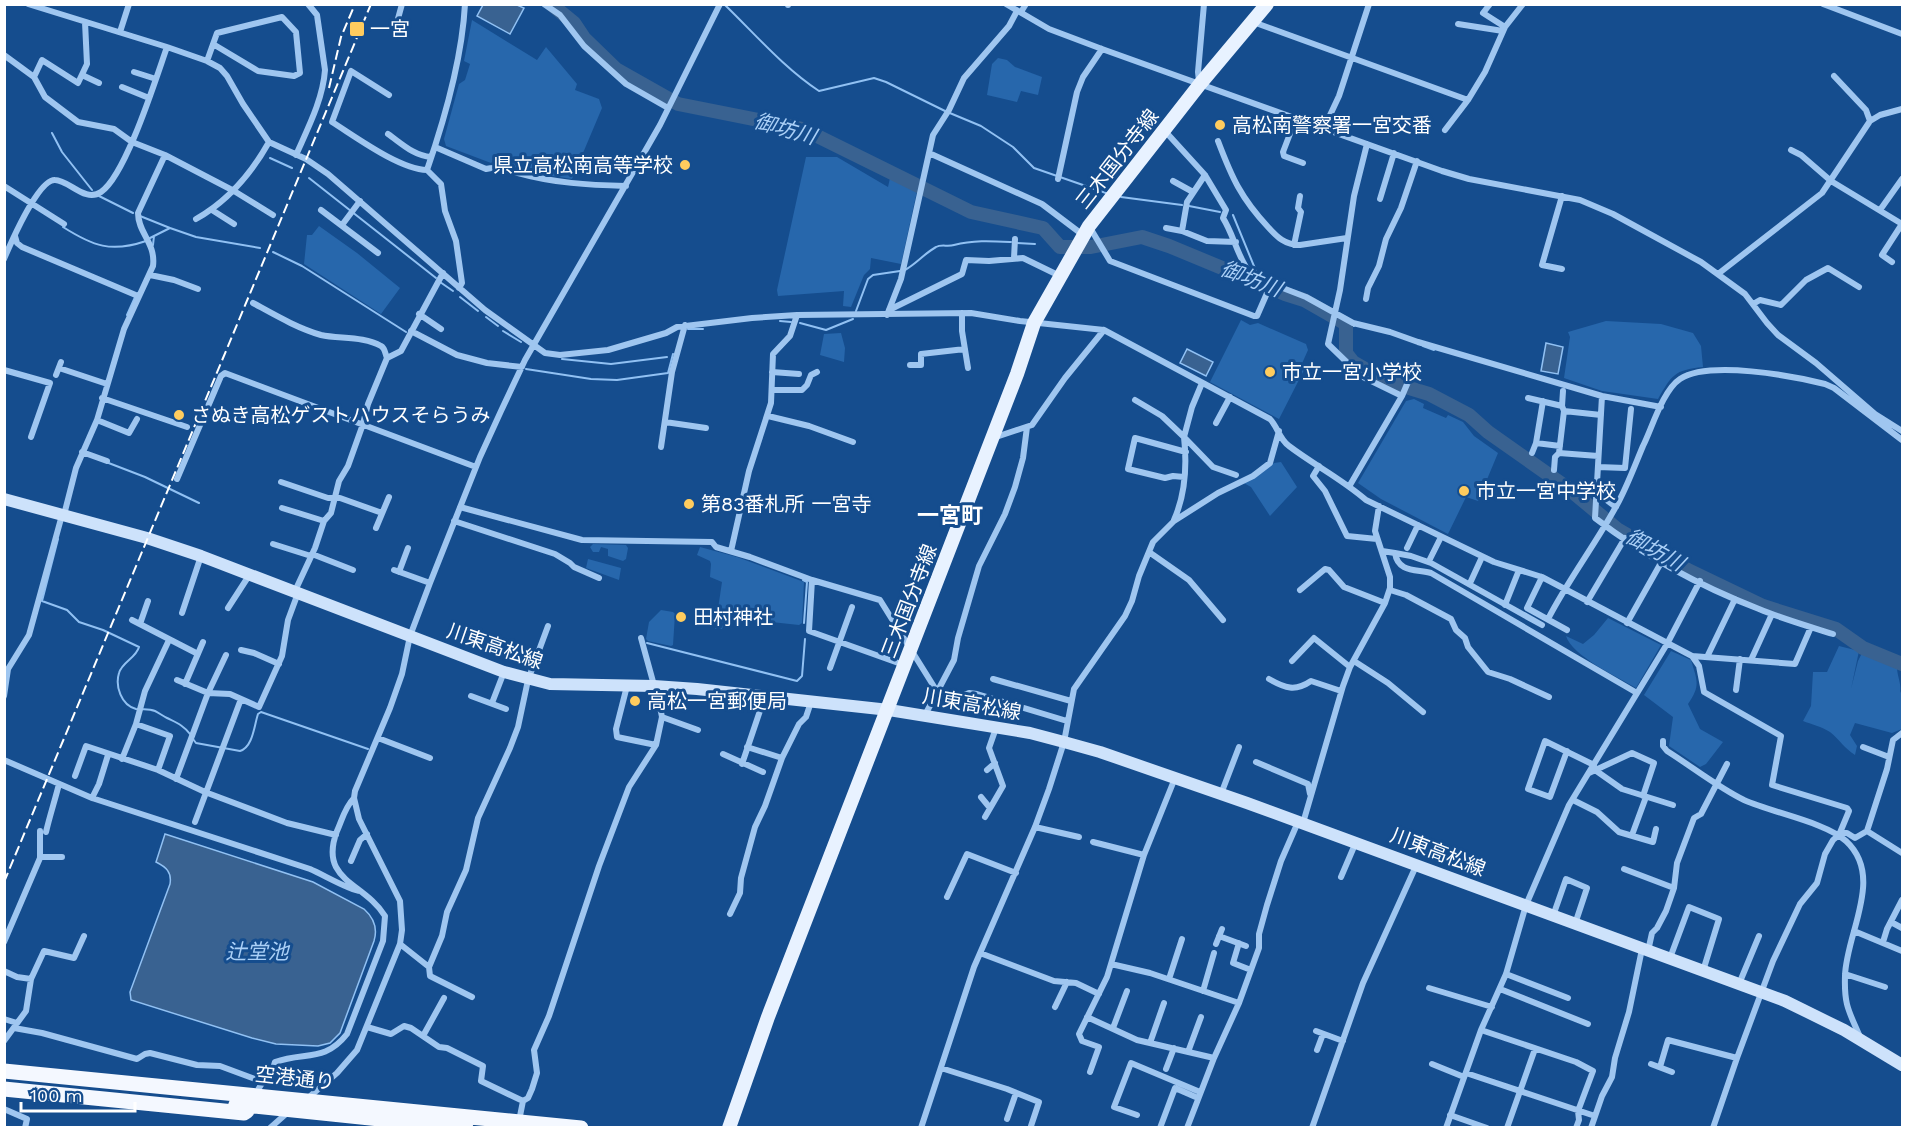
<svg xmlns="http://www.w3.org/2000/svg" width="1907" height="1132" viewBox="0 0 1907 1132" font-family="'Work Sans','Noto Sans JP',sans-serif">
<rect width="100%" height="100%" fill="#154d8e"/>
<path fill="#2767ac" d="M472 20 537 60 546 47 577 84 575 90 599 99 602 108 572 179 540 174 493 161 491 163 446 146 444 139 459 84 465 80 470 64 464 61Z
M998 58 1007 60 1015 67 1042 77 1038 95 1021 91 1017 102 987 95 992 64Z
M806 157H837L888 187 890 178 917 191 901 264 871 258 870 269 864 275 851 307 843 306 844 291 778 296 777 290Z
M319 226 357 253 400 288 381 314 304 264 307 235H312Z
M1241 320 1250 325 1258 323 1306 344 1308 350 1300 368 1304 370 1279 419 1210 382Z
M1606 321 1661 324 1693 333 1701 346 1703 367C1674 370 1672 375 1658 399L1602 391 1564 378 1570 337 1568 332Z
M841 333 845 348 844 362 820 355 824 334Z
M1414 399 1424 404 1423 408 1446 418 1448 415 1463 422 1474 436 1498 453 1478 501 1466 497 1448 534 1381 499 1358 483 1406 401Z
M1281 462 1297 487 1270 516 1251 487 1242 482 1274 463Z
M593 544 626 545 628 548 626 559 623 561 608 556V549L601 547 599 552H593L590 547Z
M700 547 737 557 804 582 802 623 799 625 726 617 722 629H715L722 582 710 577 711 564 710 561 697 555Z
M588 559 621 568 619 580 586 568Z
M661 610 673 612 675 614 673 645 671 646 648 641 646 639 649 622Z
M1608 618 1661 645 1636 688C1618 677 1572 656 1566 636L1583 644 1594 635Z
M1839 646 1859 651 1851 689 1858 661 1863 651 1897 663C1896 675 1902 683 1900 693L1902 689V729L1892 733 1855 723 1850 735 1857 746 1855 755C1845 749 1839 739 1830 732 1822 727 1811 724 1803 721L1811 706 1813 672H1827Z
M1671 651 1691 660C1697 681 1701 685 1688 704L1700 729 1723 742 1706 764 1700 767 1669 746 1673 717 1644 695Z"/>
<path fill="#396291" stroke="#91c1f3" stroke-width="1.5" d="M483 5H517L524 8 510 34 477 16Z
M1546 343 1563 347 1558 374 1541 371Z
M1187 349 1213 362 1206 376 1180 363Z
M165 834 313 882 364 909C374 918 378 928 374 941L340 1033 330 1043 318 1046 276 1044 252 1038 131 1000 130 992 170 884C172 872 166 867 156 862Z"/>
<g fill="none" stroke-linecap="round" stroke-linejoin="round">
<path stroke="#91c1f3" stroke-width="2" d="M725 5C755 34 784 68 819 91L874 78 886 82 945 111 981 126 1013 147 1034 168 1106 193
M52 133 62 152 92 190
M270 158 292 168
M309 178 436 278
M99 196 133 213
M1121 197 1182 205
M1189 206 1220 212
M1233 215 1256 271
M140 216 170 228
M63 227C93 246 111 253 146 241
M150 238 170 228 196 237 260 248
M1017 243 1035 244
M153 245 154 236
M273 252 302 266 406 332
M905 270C916 264 925 253 936 247 941 244 948 247 954 245 973 240 991 241 1011 242
M440 282 453 291
M460 297 478 311
M856 311 868 279 873 275 900 271
M127 315 136 295
M486 317 498 326
M780 321 791 322
M800 323 826 330 853 319
M1346 324 1354 326
M688 329H703
M503 331 521 342
M1423 346 1434 350
M562 359 611 364 667 357
M526 369 591 379 617 380 668 373 673 354
M106 462 145 477 199 503
M58 539 42 601 67 610 79 622 103 630 139 647C136 658 122 662 119 673 115 686 121 705 136 709 142 710 148 708 155 711 159 713 163 716 167 718 177 723 183 725 190 734
M803 580 807 582 804 623
M647 643 797 681 802 676 805 639
M193 739 196 743 240 751C253 747 254 726 258 714L261 712 368 749"/>
<path stroke="#396291" stroke-width="14" d="M551 4 574 23 584 38 616 69 678 104 803 129 971 212 1043 228 1060 247H1091L1142 237 1169 246 1285 294 1304 300 1346 324V353L1353 362 1374 374 1406 387 1429 394 1469 415 1488 432 1569 489 1617 529 1688 570 1763 606 1836 629 1863 648 1902 664"/>
<path stroke="#9fc6f0" stroke-width="6" d="M28 4 167 47 207 61 220 68 227 76 243 104 269 142 306 159 328 174 485 310 545 353 560 355 608 350 666 333 677 327 752 318 797 315 971 313 1020 321 1104 330 1270 419C1278 427 1279 439 1289 446 1314 465 1342 479 1366 500L1494 562 1542 577 1692 656 1795 664 1811 627
M544 4 560 15 584 46 626 84 668 108
M788 4V5
M1006 4 1049 29 1102 49 1442 171 1469 179 1580 200 1613 214 1701 262 1745 294 1767 323 1778 335 1816 363 1875 414 1902 431
M1490 4 1483 13 1505 27
M1823 4 1902 34
M1021 12 1026 4
M1253 22 1468 100
M1458 24 1503 31
M396 26 402 4
M120 32 129 4
M4 55 34 77 45 97 78 122 114 129 132 142 165 155 234 191 273 215
M207 61 217 33 282 17 296 32 300 73 294 76 258 71 213 44
M134 72 156 79
M82 75 99 83
M1834 76 1866 110 1870 121
M34 77 42 60 78 83 87 64 85 22
M1199 81 1198 72 1204 4
M122 87 149 98
M389 95 351 71 332 122C356 137 399 169 427 170
M1296 118 1283 152 1284 156 1303 163
M1324 128 1339 96 1369 4
M1164 130 1205 175 1226 210 1223 218C1234 235 1240 265 1254 277L1306 297 1353 323 1390 332 1418 342 1602 396 1661 407
M1445 130 1468 100 1485 72 1505 27 1523 4
M388 134C401 143 414 156 431 157
M1218 141C1232 178 1241 198 1268 227 1277 237 1285 245 1300 245L1347 238
M435 147 486 169C497 166 507 170 518 173 554 183 588 185 626 186
M1791 150 1801 155 1831 181 1902 224
M929 153 1042 204 1083 235
M296 155C308 128 323 99 325 70L317 15 308 4
M1058 179 1077 92 1083 77 1102 49
M1173 181 1193 192
M4 186 64 224
M1562 196 1542 265 1562 269
M1380 199 1394 153
M212 210 234 224
M321 210 378 253
M1880 210 1902 179
M196 219C228 201 251 174 269 142
M342 225 360 201
M1089 226 1110 261 1254 316H1257L1271 284
M1166 228 1182 231 1207 241 1236 242
M1182 231 1187 202 1205 175
M15 236 17 243 22 247 138 296
M1294 245 1301 212 1298 208 1300 196
M1014 258 1015 239
M4 259C10 245 38 179 55 180 69 180 85 203 101 192 126 175 156 78 167 47
M1892 262 1882 255 1902 224
M1718 274 1822 193 1870 121 1880 115 1902 109
M150 275 174 280 198 289
M459 288 462 283 456 241 445 211 441 184 427 170C445 118 462 60 465 4
M1366 299 1368 288 1379 266 1386 239 1401 208 1417 161
M253 303C275 315 297 328 321 335 339 339 364 336 381 346 385 348 385 353 387 358
M1753 304 1760 300 1781 305 1806 280 1828 268 1859 287
M889 310 962 274 966 260 989 261 1023 258 1060 276
M962 313V331L968 368
M419 314 441 329
M887 315 901 279 933 135 949 110 964 78 1009 26 1017 11
M411 331 457 355 487 363 522 367
M910 365H921V354L965 349
M59 368 107 384
M4 370 50 383 31 437
M772 372 799 374
M56 375 61 362
M1202 383 1192 407 1184 437 1213 467 1236 475
M773 390H802L807 385 811 375 817 372
M1402 396 1408 382
M1602 396 1595 518C1643 555 1702 587 1759 609 1783 619 1808 626 1833 634
M102 398 187 427
M1528 398 1562 406 1564 411
M1135 400 1162 416 1184 437C1187 464 1185 495 1174 520
M1562 406 1563 391
M768 416 809 426 853 442
M97 420 129 433 137 419
M665 422 706 428
M1216 423 1230 397
M993 438 1032 425 1065 378 1104 330
M1536 443 1560 446
M661 447 672 372 685 325
M82 452 107 461
M1532 453 1536 443 1543 401
M1598 456 1559 453 1564 411 1601 415
M1319 466 1313 476 1325 491 1347 536 1377 539
M1598 467 1625 468 1631 409
M1554 470 1555 457 1559 453
M1184 477 1173 476 1165 478 1128 469 1135 438 1186 452
M177 479 221 376 225 373 476 467
M281 482 328 498H340L382 513
M1350 485 1402 396 1361 376 1328 344 1340 290 1354 196 1367 144
M1596 492 1616 507
M460 507 582 540 712 542 716 547 750 557 812 580 880 600 938 693 960 697 969 693 977 694 1067 721
M282 508 324 521
M64 515 76 468 97 420 124 329 153 266C156 243 138 233 138 213L165 155
M454 521 555 554 570 563 574 567 599 578
M376 528 389 497
M273 544 311 556
M1407 548 1418 525
M731 551 749 471 771 403 773 354 790 336 797 315
M1382 551 1395 553C1398 573 1417 569 1431 573L1637 693
M1149 552 1189 580 1223 620
M1395 553 1411 556 1431 563 1542 625
M312 554 353 570
M1430 559 1441 537
M394 570 430 583
M399 572 408 548
M1542 577 1527 608 1567 630
M812 580 809 631 904 665
M1471 581 1482 557
M1300 590 1325 569 1329 570 1344 587 1385 603
M1390 590 1406 595 1451 619 1456 630 1465 638 1468 647 1488 672 1510 679 1549 697
M295 591 315 548 324 521 331 513 339 481 348 466 363 424 368 404 387 358 401 351 443 273
M1587 602 1625 538
M1505 605 1519 570
M228 608 250 574
M182 613 201 556
M1548 619C1569 578 1598 541 1619 501 1628 484 1635 465 1643 446 1652 428 1663 390 1680 379 1709 360 1793 376 1825 384L1834 388 1902 440
M132 620 198 654
M1627 623 1662 561
M140 624 148 601
M241 650 254 653 279 664
M1707 657 1735 599
M1751 660 1772 614
M1292 661 1314 638 1350 667
M1354 661 1388 683 1423 712
M830 668 852 607
M993 679 1071 701
M1269 679C1285 688 1295 692 1311 681L1341 691
M177 680 208 693 230 694 259 707 282 656 288 620 298 593
M185 684 203 642
M627 686 616 729 617 737 656 745
M1736 690 1740 659
M4 696 8 669 29 635 62 515
M471 696 506 709
M492 703 504 672
M925 715 954 660 958 638 979 566 1005 514 1015 487 1023 458 1027 427
M662 717 698 730
M136 724 170 736 158 770
M378 738 430 758
M1663 741V746L1667 751C1691 766 1719 788 1744 800 1773 813 1825 822 1846 841 1885 877 1846 933 1845 976 1844 1006 1849 1011 1860 1037
M747 747 782 758
M1863 747 1889 757
M1567 751 1550 797 1528 789 1545 741 1594 765
M723 754 763 772
M122 759 136 724 145 691 169 640
M4 760 92 798 310 869C322 874 351 891 360 891
M1256 762 1308 784 1310 794
M742 764 765 696
M987 770 995 763
M1595 770 1622 789 1673 805
M1589 773 1632 753 1654 763 1643 796
M75 776 86 746 158 770 205 792 287 823 336 835
M176 779 208 693 226 655
M1221 794 1239 747
M981 797 990 808
M92 798 99 784 108 755
M1573 800 1597 812 1619 832 1653 842 1656 829
M985 817 1003 786 989 748 996 728
M195 822 241 699
M1303 823 1343 686 1350 667 1385 603 1390 588V577L1375 531 1379 506
M1035 827 1079 837
M1867 831 1902 853
M46 832C50 815 55 800 59 784
M1840 833H1847L1855 838 1867 831 1887 769 1893 740 1902 733
M1632 835 1646 797
M1093 842 1144 855
M40 857H62
M351 861 360 840 367 834
M1624 869 1674 888
M1341 877 1356 842
M947 897 967 854 1016 873
M730 914 740 893 741 878 755 827 765 806 782 758 799 724 806 717 811 702
M1553 916 1566 879 1587 888 1575 924
M1891 922 1902 928
M1854 931 1902 951
M1219 936 1246 946
M4 942 40 858V831
M1883 942 1887 929 1902 900
M1239 943 1233 963 1251 970
M400 944 429 967
M1216 944 1222 929
M1648 951 1652 933 1657 928 1666 911 1674 888 1677 863 1694 818 1701 814 1727 764
M980 953 1054 981 1076 983 1099 994
M1670 958 1689 907 1719 919 1703 971
M1111 964 1150 973 1239 1003
M4 971 17 977 31 979
M1506 974 1568 998
M1845 974 1885 987
M1169 979 1182 939
M1739 984 1759 936
M1429 988 1492 1007
M1500 989 1588 1024
M1203 991 1214 953
M472 997 430 976 429 967 442 936 447 912 466 870 478 818 510 748 518 727 528 680 548 626
M1055 1007 1067 982
M1087 1017 1137 1040 1214 1058
M4 1019 17 1023
M367 1027 391 1034 404 1026 411 1028 439 1047 447 1048 483 1066 481 1081 523 1101 519 1121
M14 1028 42 1033 137 1059 145 1054 150 1053 197 1065 220 1066 263 1082
M1113 1028 1127 991
M1481 1030 1576 1062 1593 1071 1578 1111 1579 1120 1576 1128
M1316 1031 1343 1041
M423 1036 444 998
M4 1041 26 1011 31 979 44 951 74 958 84 936
M1150 1043 1164 1003
M1317 1050 1323 1034
M1188 1052 1201 1017
M1432 1064 1464 1077
M1651 1064 1672 1072
M1660 1067 1668 1040 1737 1058 1773 961 1800 904 1817 883 1825 854 1833 840 1839 835 1849 811 1847 808 1772 785 1781 736 1704 692 1699 666 1692 656
M941 1068 1007 1089 1039 1102 1031 1126
M1166 1069 1174 1048
M1090 1072 1099 1047 1082 1041 1079 1034 1107 977 1144 855 1175 778
M1466 1073 1595 1116
M256 1093 264 1080 271 1075 275 1062C305 1051 324 1063 347 1034L383 941 385 916C364 882 318 881 337 831 342 820 345 807 354 798
M308 1098 337 1073 357 1050 400 944 402 930 400 901 359 819 354 798 355 791 390 708 402 674 410 636 430 583 480 457 501 411 525 360 660 125 720 4
M523 1101 528 1098 532 1089 537 1073 534 1050 549 1016 599 866 629 787 656 745 662 717 660 707 641 638
M4 1109 27 1119 25 1128
M1137 1115 1114 1107 1131 1063 1200 1092
M1450 1115 1487 1128
M1007 1119 1016 1093
M270 1128 287 1113
M921 1128 974 967 1035 827 1049 789 1064 742 1074 689 1125 616 1132 601 1139 576 1153 542 1174 521 1218 493 1253 476 1270 463 1279 431
M1160 1128 1175 1088 1198 1098
M1187 1128 1214 1058 1239 1003 1259 948V934L1267 905 1281 861 1298 822
M1312 1128 1363 983 1416 866
M1446 1128 1481 1030 1506 974 1526 905 1569 805 1667 644 1700 581
M1507 1128 1535 1049
M1591 1128 1602 1096 1612 1077 1615 1058 1629 1012 1642 949
M1713 1128 1737 1058"/>
<path stroke="#cde2fb" stroke-width="12" d="M4 499 147 538 201 556 504 672 550 684 654 686 697 689 889 710 1030 733 1064 742 1100 752 1247 803 1785 1001 1844 1030 1902 1065"/>
<path stroke="#e8f2ff" stroke-width="14" d="M729 1128 768 1017 1017 374 1034 323 1089 226 1200 84 1267 4"/>
<path stroke="#f4f8ff" stroke-width="15" d="M4 1071 581 1128
M4 1089 244 1113 247 1111
M236 1104 466 1128"/>
<path stroke="#fff" stroke-width="2" stroke-dasharray="10 4.5" stroke-linecap="butt" d="M329 88 341 37 355 4
M4 882 371 4"/>
</g>
<g fill="#ffcc5e" stroke="#154d8e" stroke-width="2">
<rect x="349" y="21" width="16" height="16" rx="3"/>
<circle cx="1220" cy="125" r="6"/>
<circle cx="685" cy="165" r="6"/>
<circle cx="1270" cy="372" r="6"/>
<circle cx="179" cy="415" r="6"/>
<circle cx="1464" cy="491" r="6"/>
<circle cx="689" cy="504" r="6"/>
<circle cx="681" cy="617" r="6"/>
<circle cx="635" cy="701" r="6"/>
</g>
<g text-anchor="middle" stroke-width="6" stroke-linejoin="round" paint-order="stroke">
<g font-size="20" fill="#fff" stroke="#154d8e" text-anchor="start">
<text x="370" y="36">一宮</text>
<text x="1232" y="132">高松南警察署一宮交番</text>
<text x="673" y="172" text-anchor="end">県立高松南高等学校</text>
<text x="1282" y="379">市立一宮小学校</text>
<text x="191" y="422">さぬき高松ゲストハウスそらうみ</text>
<text x="1476" y="498">市立一宮中学校</text>
<text x="701" y="511">第83番札所 一宮寺</text>
<text x="693" y="624">田村神社</text>
<text x="647" y="708">高松一宮郵便局</text>
</g>
<g font-size="20" fill="#fff" stroke="#154d8e">
<text transform="translate(1117 159) rotate(-52)" y="7">三木国分寺線</text>
<text transform="translate(909 601) rotate(-69)" y="7">三木国分寺線</text>
<text transform="translate(495 646) rotate(19)" y="7">川東高松線</text>
<text transform="translate(972 704) rotate(10)" y="7">川東高松線</text>
<text transform="translate(1438 852) rotate(21)" y="7">川東高松線</text>
<text transform="translate(295 1078) rotate(6)" y="7">空港通り</text>
</g>
<g font-size="21" font-style="italic" fill="#abd0f7" stroke="#154d8e">
<text transform="translate(785 129) rotate(16)" y="7">御坊川</text>
<text transform="translate(1251 279) rotate(21)" y="7">御坊川</text>
<text transform="translate(1655 550) rotate(29)" y="7">御坊川</text>
<text x="257" y="959">辻堂池</text>
</g>
<g font-size="22" font-weight="bold" fill="#fff" stroke="#154d8e">
<text x="950" y="523">一宮町</text>
</g>
</g>
<rect width="1907" height="1132" fill="none" stroke="#ffffff" stroke-width="12"/>
<path d="M21 1102v9h114v-9" fill="none" stroke="#ffffff" stroke-width="3"/>
<text x="30" y="1102" font-size="18" fill="#ffffff" stroke="#154d8e" stroke-width="4.5" paint-order="stroke">100 m</text>
</svg>
